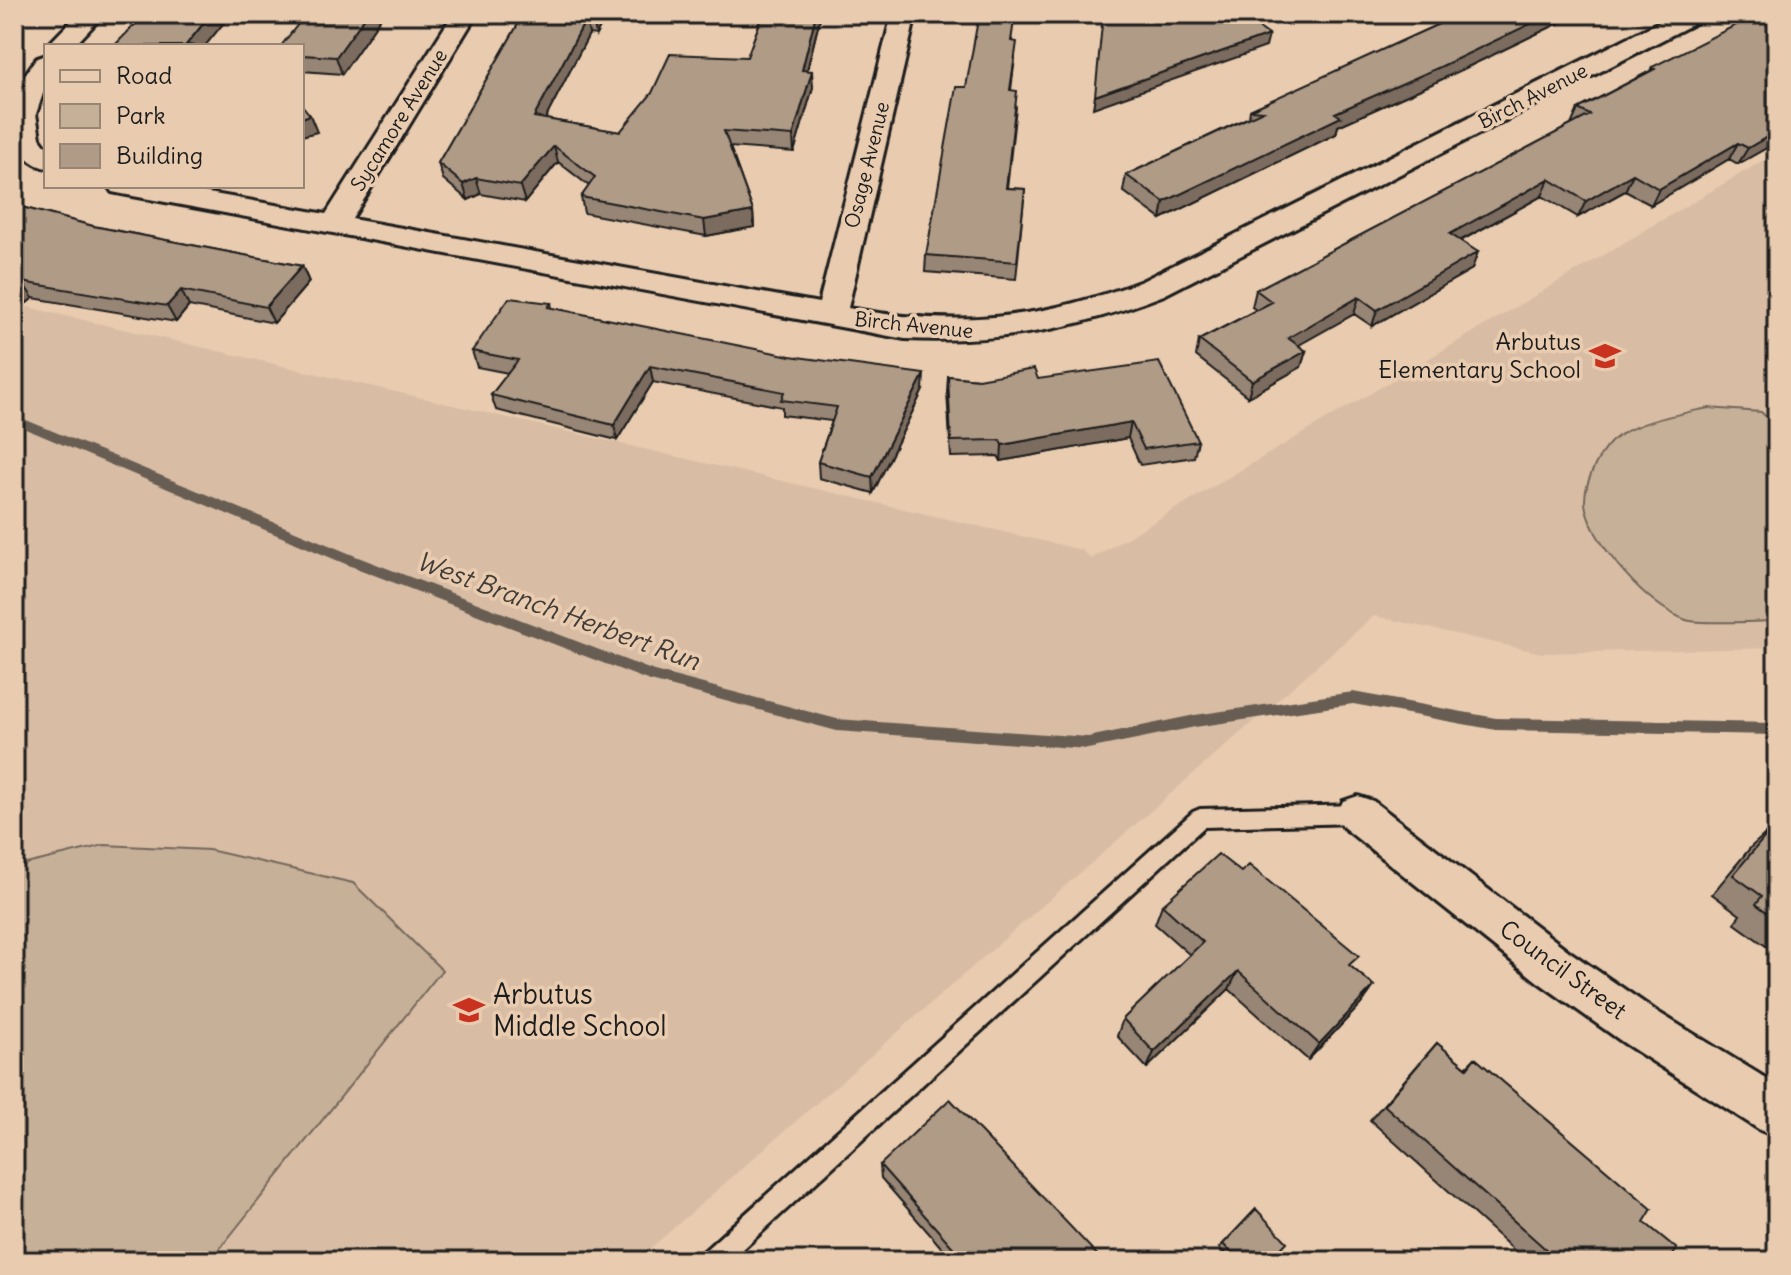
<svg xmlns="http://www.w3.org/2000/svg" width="1791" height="1275" viewBox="0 0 1791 1275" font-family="Delius,sans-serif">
<rect width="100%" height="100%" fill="#e9ccb0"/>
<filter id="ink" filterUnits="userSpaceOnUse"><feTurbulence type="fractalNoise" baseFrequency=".0125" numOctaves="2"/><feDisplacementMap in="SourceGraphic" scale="16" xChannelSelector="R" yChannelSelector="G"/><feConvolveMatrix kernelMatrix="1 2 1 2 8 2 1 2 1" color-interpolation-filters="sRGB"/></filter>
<g filter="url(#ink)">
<path fill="#d8bda4" d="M1777 152V648L1541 653 1374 616 636 1261H14V304L1082 550 1091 559Z"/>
<path fill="#c7b098" stroke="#72665a" stroke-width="2" d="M1708 408 1761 412 1777 427V620C1764 622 1697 624 1686 620 1647 605 1597 549 1586 509 1581 489 1597 456 1611 442 1631 422 1680 414 1708 408Z
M104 845 209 850 353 883 442 970 210 1261H14V867Z"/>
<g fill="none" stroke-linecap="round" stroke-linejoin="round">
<path fill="#685d53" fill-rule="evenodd" d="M14 415 358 557 654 671 837 719 1088 737 1195 715 1353 692 1496 718 1777 723V735L1496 730 1353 704 1195 727 1088 749 837 731 647 680 348 565 14 424Z"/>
<defs>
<path id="lane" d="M1358 805 1365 808 1368 814 1365 820 1358 823 1204 827 730 1261H700L703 1252 1193 812 1200 809Z"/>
<path id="street" d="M78 14H104L74 46H47Z
M453 14H477L352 219 819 303 892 14H916L848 308C956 328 1040 320 1142 281L1675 14H1706L1703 19 1164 295C1074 330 1001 343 905 339L122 194 112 192 108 186H169L326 214Z
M46 55V85L36 114 40 138 46 146V168C15 161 7 124 15 96 19 82 29 69 37 58Z
M1358 796 1373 801 1570 952 1656 1011 1777 1085V1137L1760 1130 1624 1043 1538 982 1343 827 1337 814 1343 801Z"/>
</defs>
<use href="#lane" stroke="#1c1c1c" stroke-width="6"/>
<use href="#street" stroke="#1c1c1c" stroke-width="6"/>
<use href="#lane" fill="#e9ccb0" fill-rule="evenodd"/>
<use href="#street" fill="#e9ccb0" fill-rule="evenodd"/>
</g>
<path fill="#978574" stroke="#1c1c1c" stroke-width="2" d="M306 14H381L382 16 342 74 302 71V46Z
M524 14H607L596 35 589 34 545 119 620 132 747 57 763 14H821L807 71 813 87 794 152 730 147 753 211 754 227 706 236 584 213 581 197 589 186 558 162 525 202 481 194 468 200 443 179 438 163Z
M1438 14H1578L1434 83 1338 126 1336 134 1161 219 1123 191 1126 175 1249 117 1250 110 1441 23Z
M1012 41 1015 58 1011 90 1016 107 1007 188 1025 189 1016 279 925 272 926 255Z
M1652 67 1777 142 1738 164 1729 159 1651 205 1625 191 1578 217 1542 196 1461 241 1472 269 1372 326 1354 314 1298 345 1306 351 1301 367 1248 397 1196 356 1199 340 1256 310 1252 307 1256 290 1571 125 1578 109 1650 71Z
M14 205 93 226 302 266 309 282 274 323 189 306 176 322 33 298 27 303 14 300Z
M551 303 552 308 923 390 873 493 819 478 818 462 832 421 782 415V407L653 382 617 440 496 410 491 395 508 373 477 367 472 351Z
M948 376 978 379H1038L1198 441 1194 457 1140 465 1128 438 1001 461 998 456 951 457 947 392Z
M1773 827 1777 829V954L1734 923 1740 915 1712 894 1751 847Z
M1162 905 1351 967 1374 986 1362 1003 1308 1060 1229 989 1147 1068 1117 1036 1123 1019 1190 955 1155 924Z
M1437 1043 1466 1067 1475 1058 1644 1222 1669 1261H1526L1370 1120Z
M880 1165 1103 1261H953L881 1178Z
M1256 1209 1269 1261H1232L1219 1248Z"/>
<path fill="#7b6c5e" stroke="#1c1c1c" stroke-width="2" d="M211 14H231L205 46H186V45Z
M367 14H381L382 16 342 74 336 57Z
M596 14H607L596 35 593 19Z
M816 14H821L803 86 802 70Z
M1551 14H1578L1434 83 1338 126 1336 134 1161 219 1164 202 1335 113Z
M586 19 589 34 538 133 534 117Z
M1269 35 1266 47 1093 108 1095 96Z
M812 71 813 87 794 152 793 136Z
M310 115 317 132 302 136V118Z
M1777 131V142L1738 164 1748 148Z
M1738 143 1729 159 1651 205 1659 189Z
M554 146 558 162 525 202 520 186Z
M1633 174 1625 191 1578 217 1586 201Z
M476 178 481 194 468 200 463 184Z
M1549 179 1542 196 1443 250 1450 234Z
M753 211 754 227 706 236 704 220Z
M1478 252 1472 269 1372 326 1377 310Z
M302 266 309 282 274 323 266 307Z
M22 282 33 298 27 303 17 287Z
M181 290 189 306 176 322 167 306Z
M1359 297 1354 314 1283 354 1288 338Z
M1306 351 1301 367 1248 397 1252 381Z
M650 366 653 382 617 440 614 425Z
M924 374 923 390 873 493 872 477Z
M1131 422 1128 438 1001 461 1002 445Z
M1238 971 1229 989 1147 1068 1154 1052Z
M1374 986 1362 1003 1308 1060 1319 1044Z"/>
<path fill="#b09b87" stroke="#1c1c1c" stroke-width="2" d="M145 14H211L186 45 197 46H114Z
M306 14H367L336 57 302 55V46H281Z
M524 14H596L593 19H586L534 117 620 132 652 93 670 54 747 57 763 14H816L802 70 812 71 793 136 724 131 753 211 704 220 581 197 595 177 554 146 520 186 476 178 463 184 438 163Z
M979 14H1015L1011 41 1017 42 1010 90 1017 91 1006 188 1025 189 1017 262 926 255 956 87H966Z
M1103 14H1239L1269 35 1095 96Z
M1450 14H1551L1440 67 1335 113 1341 117 1164 202 1126 175 1263 111 1250 110 1452 18Z
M1758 14H1777V131L1748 148 1738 143 1659 189 1633 174 1586 201 1549 179 1450 234 1478 252 1377 310 1359 297 1288 338 1306 351 1252 381 1199 340 1272 302 1256 290 1590 115 1578 109 1655 69 1652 67Z
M302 105 310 115 302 118Z
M14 205 93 226 302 266 266 307 181 290 167 306 22 282 17 287 14 286Z
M509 298 551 303 548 307 790 356 924 374 872 477 818 462 837 407 781 400 784 392 650 366 614 425 491 395 518 360 472 351Z
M1159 362 1198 441 1144 449 1131 422 1002 445 1000 440 951 441 948 376 978 379 1034 369 1038 379Z
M1773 827 1777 829V920L1756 904 1762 896 1733 875Z
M1218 854 1241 872 1249 865 1359 956 1349 965 1374 986 1319 1044 1238 971 1154 1052 1123 1019 1203 942 1162 905Z
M1437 1043 1467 1068 1475 1058 1652 1209 1644 1222 1677 1249 1669 1261H1559L1384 1105Z
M950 1099 1103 1261H965L880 1165Z
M1256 1209 1287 1242 1269 1261H1239L1223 1244Z"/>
</g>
<defs>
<symbol id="school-bare" viewBox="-9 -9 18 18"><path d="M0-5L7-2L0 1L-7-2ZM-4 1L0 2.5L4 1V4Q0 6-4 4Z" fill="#c8321e" stroke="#e9ccb0" stroke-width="2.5" paint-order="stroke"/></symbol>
</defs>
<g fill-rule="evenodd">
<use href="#school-bare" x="1583" y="334" width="44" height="44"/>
<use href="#school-bare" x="447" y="988" width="44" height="44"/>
</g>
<g text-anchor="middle" stroke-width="7" stroke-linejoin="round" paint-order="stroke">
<g font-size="20" fill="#1c1c1c" stroke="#e9ccb0">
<text transform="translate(1533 96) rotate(-27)" y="7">Birch Avenue</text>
<text transform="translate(399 120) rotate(-58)" y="7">Sycamore Avenue</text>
<text transform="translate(867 165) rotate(-76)" y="7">Osage Avenue</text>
<text transform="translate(914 325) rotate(6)" y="7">Birch Avenue</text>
</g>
<g font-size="24" fill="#1c1c1c" stroke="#e9ccb0" text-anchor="end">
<text x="1581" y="350">Arbutus<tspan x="1581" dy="28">Elementary School</tspan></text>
</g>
<g font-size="24" fill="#1c1c1c" stroke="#e9ccb0">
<text transform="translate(1563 970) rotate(36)" y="8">Council Street</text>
</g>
<g font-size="26" font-style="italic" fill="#423d38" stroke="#e9ccb0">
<text transform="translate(558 611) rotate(20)" y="9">West Branch Herbert Run</text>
</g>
<g font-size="28" fill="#1c1c1c" stroke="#e9ccb0" text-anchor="start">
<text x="493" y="1004">Arbutus<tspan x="493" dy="32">Middle School</tspan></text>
</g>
</g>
<rect width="1791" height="1275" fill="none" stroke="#e9ccb0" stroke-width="48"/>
<rect x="24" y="24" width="1743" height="1227" fill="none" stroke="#1c1c1c" stroke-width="3" filter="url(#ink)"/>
<rect x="44" y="44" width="260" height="144" fill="#e9ccb0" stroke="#978675" stroke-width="2"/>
<rect x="60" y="70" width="40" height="12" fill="#e9ccb0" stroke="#978675" stroke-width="2"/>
<text x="116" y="84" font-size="24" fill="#1c1c1c">Road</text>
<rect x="60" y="104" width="40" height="24" fill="#c7b098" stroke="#978675" stroke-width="2"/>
<text x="116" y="124" font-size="24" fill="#1c1c1c">Park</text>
<rect x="60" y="144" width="40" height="24" fill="#b09b87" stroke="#978675" stroke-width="2"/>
<text x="116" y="164" font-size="24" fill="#1c1c1c">Building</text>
</svg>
